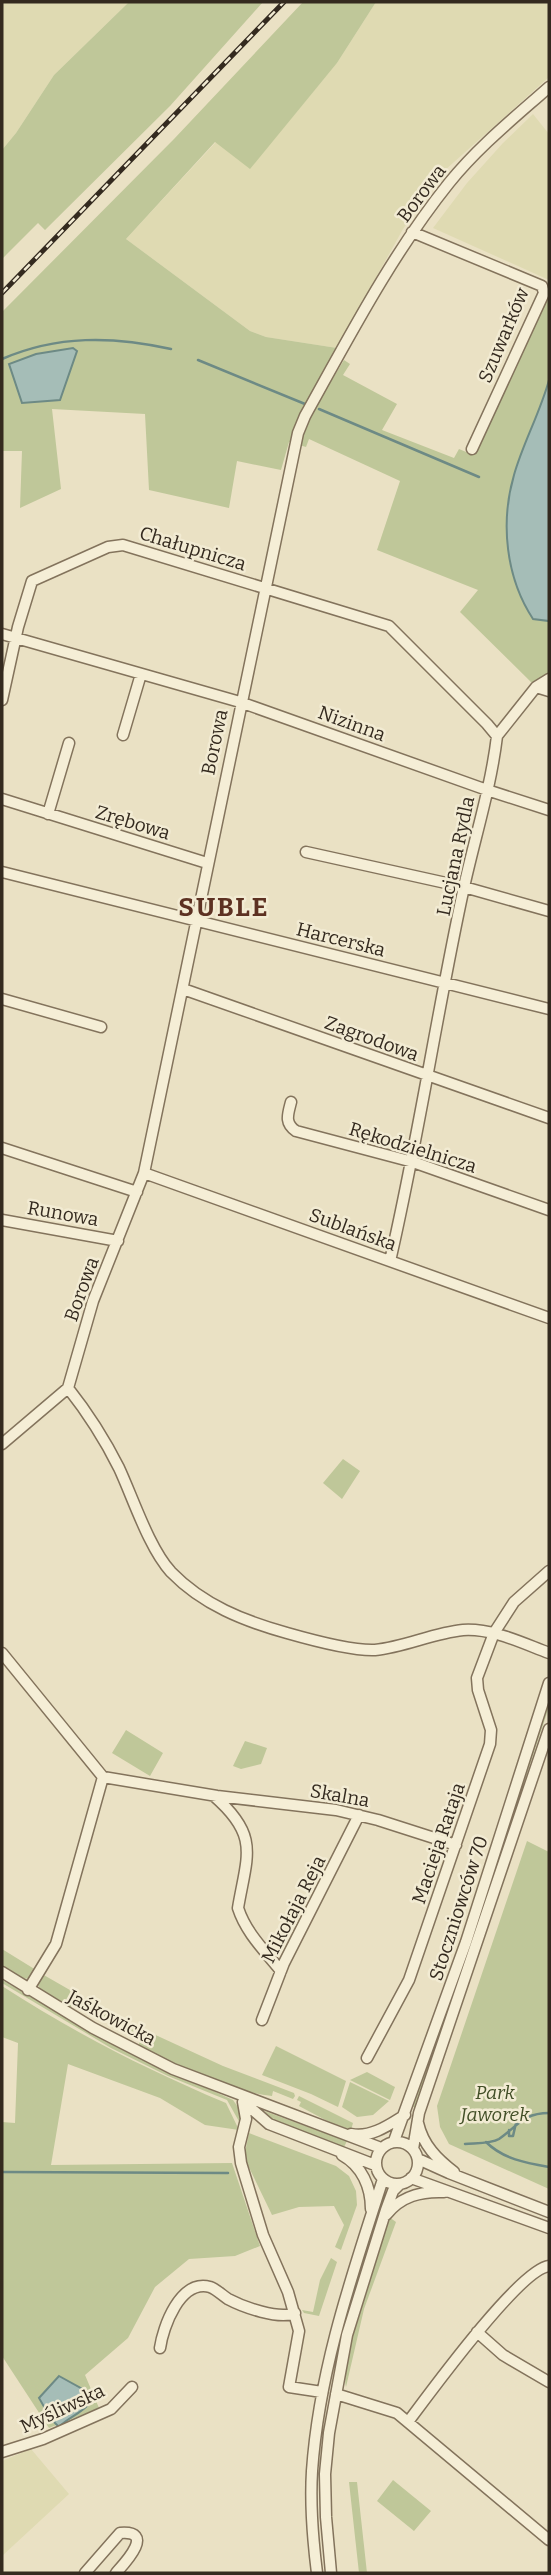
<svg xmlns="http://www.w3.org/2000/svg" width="551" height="2575" viewBox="0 0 551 2575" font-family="Bitter,serif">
<rect width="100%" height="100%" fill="#eae1c4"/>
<path fill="#dfdab2" d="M2 2H129L54 75 16 133 2 150Z
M376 2H549V77L444 171 403 229 337 348 266 337 250 331 126 239 216 142 250 168 337 63Z
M533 114 549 134V280L433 228 467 183 503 143Z
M31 2449 69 2494 2 2556V2461Z"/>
<path fill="#bfc799" d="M129 2H263L170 106 45 230 38 223 2 259V150L16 133 54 75Z
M303 2H376L337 63 250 169 215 142 126 239 250 331 266 337 337 348C326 381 301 409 291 442H289L281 470 237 461 229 508 149 490 145 414 52 409 61 489 20 508 22 451H2V312L174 139Z
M549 289V675L532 683 460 612 478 590 377 550 400 481 309 439 306 447 299 445 313 411 344 360 350 364 343 375 397 404 382 430 454 458 459 449 471 454 544 293Z
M343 1459 360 1471 342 1499 323 1483Z
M549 1699V1707L416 2108 413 2107Z
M126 1730 163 1753 150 1776 112 1753Z
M245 1741 267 1748 261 1764 241 1769 233 1766Z
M527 1841 549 1852V2189L449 2144 440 2127 437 2106Z
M2 1949 36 1970 31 1978 23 1979 2 1965Z
M42 1974 110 2013 107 2018 75 2000 70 2009 41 1991 37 1983Z
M2 1980 115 2046 233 2100 240 2110 241 2125 227 2100 168 2076 111 2048 2 1983Z
M2 1986C73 2032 147 2070 226 2103L239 2130 205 2125 160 2098 68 2064 51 2165 232 2163 260 2246 235 2256 189 2259 155 2287 128 2338 85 2375 99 2408 49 2428 2 2356V2122L15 2123 18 2043 2 2037Z
M112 2015 223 2066 294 2093 295 2096 293 2099 273 2091 272 2096C224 2090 181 2066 138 2046L142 2037 110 2020Z
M276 2046 346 2081 338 2107 311 2094 262 2075Z
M367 2072 393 2086 395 2087 390 2100 350 2080Z
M350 2082 389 2101 373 2115 357 2117 342 2107Z
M299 2096 353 2123 351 2130 331 2123 299 2106 301 2102 297 2100Z
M264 2111 347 2141 344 2147 274 2120Z
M249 2133 336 2166 349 2176 356 2191 357 2205 341 2250 335 2247 344 2225 334 2206 299 2207 272 2215 244 2157Z
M389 2217 396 2222 364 2309 346 2387C339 2362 380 2248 389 2217Z
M331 2258 337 2262 319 2316 304 2313 302 2310 313 2312 320 2280Z
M393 2480 431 2511 414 2531 377 2501Z
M349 2482H357L367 2573H359Z"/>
<path fill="#a5bdb7" stroke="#6d8a85" stroke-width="2" d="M73 348 77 351 60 400 22 403 9 364 36 354Z
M549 380V621L533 619C506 578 500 523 514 475 523 443 540 413 549 380Z
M59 2376 86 2391 89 2404C80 2414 69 2417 59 2427L51 2419 39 2398Z"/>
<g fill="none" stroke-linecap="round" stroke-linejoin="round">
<path stroke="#6d8a85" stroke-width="2.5" d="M2 359C57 335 113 336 171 349
M198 360 305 404
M319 409 479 477
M509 2130V2136H513L516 2123
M486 2142C503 2159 526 2163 549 2167
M465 2144C475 2143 491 2144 499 2139 518 2126 523 2113 549 2113
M2 2172 228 2173"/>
<defs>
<path id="minor" d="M412 232 542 286 544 293 472 449
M2 634 240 702 487 790 549 810
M536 687 549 679
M2 700 18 627 32 581 108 547 123 545 389 626 487 724 497 736C491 787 475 837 464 887 437 1011 419 1136 390 1261
M123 735 141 674
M497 736 536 687 549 691
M2 799 207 863
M48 814 69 743
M306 852 464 887 549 911
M2 872 549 1009
M183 989 549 1118
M2 999 101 1027
M291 1102C288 1114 284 1123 296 1131L413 1162 549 1210
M2 1148 137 1192
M144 1173 549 1318
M2 1220 118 1241
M68 1388C87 1412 105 1440 119 1468 133 1498 149 1548 171 1572 203 1605 244 1621 287 1633 308 1639 354 1651 375 1650 405 1647 433 1633 463 1630 492 1628 522 1643 549 1653
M2 1444 68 1388 93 1301 144 1173 298 433 305 416C349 337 392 254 449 183 478 147 514 118 549 87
M2 1653 103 1777 217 1796 336 1810 378 1820 456 1845
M214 1796C260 1836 247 1855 238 1908 246 1933 265 1951 281 1971
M2 1972 93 2028 173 2069 381 2148
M28 1990 56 1944 103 1777
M262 2020 284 1963 359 1815
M367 2058 409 1980 490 1744 491 1730 478 1690 477 1678 494 1633 514 1602 549 1571
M243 2102 246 2119 239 2147 241 2163 263 2235 288 2292 299 2331 289 2387 322 2392
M245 2103 269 2124 375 2165
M418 2123C423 2145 437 2159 454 2172
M351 2134C371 2138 389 2125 405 2115
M394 2141 466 1942 549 1683
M376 2163a21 21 0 1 1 42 0a21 21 0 1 1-42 0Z
M413 2149 419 2113 549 1729
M342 2155C362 2166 371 2187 371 2209
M418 2159 449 2173 549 2212
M411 2178 549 2228
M386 2215C401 2196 421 2191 444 2192
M477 2332 503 2355 549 2382
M160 2348C163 2327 180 2279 210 2287 216 2289 222 2295 228 2299 243 2307 279 2320 295 2313
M336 2394 397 2413 549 2540
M408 2422C429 2394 520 2269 549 2266
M2 2452 43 2439 111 2409 132 2387
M85 2573 120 2533C156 2530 125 2563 116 2573
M317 2573C313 2541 310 2504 312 2471 319 2370 352 2275 383 2179
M331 2573 326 2517 325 2474 329 2433 347 2335 386 2210 393 2191 400 2184"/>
</defs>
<use href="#minor" stroke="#83735c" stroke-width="13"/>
<use href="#minor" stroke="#f5eed6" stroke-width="10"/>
<defs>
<path id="rail" d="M2 293 284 2"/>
</defs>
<use href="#rail" stroke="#342a1f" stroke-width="5"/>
<use href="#rail" stroke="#f2ebd3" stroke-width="2.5" stroke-dasharray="8" stroke-linecap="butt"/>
</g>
<g text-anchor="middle" stroke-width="5" stroke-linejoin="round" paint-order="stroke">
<g font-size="19" fill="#342a1f" stroke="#f2ebd3">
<text transform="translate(421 193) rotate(-53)" y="7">Borowa</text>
<text transform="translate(503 335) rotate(-67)" y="7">Szuwarków</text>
<text transform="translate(193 548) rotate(17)" y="7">Chałupnicza</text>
<text transform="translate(352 723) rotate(20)" y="7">Nizinna</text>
<text transform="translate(214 742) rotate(-78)" y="7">Borowa</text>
<text transform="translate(133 822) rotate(17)" y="7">Zrębowa</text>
<text transform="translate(455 856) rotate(-78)" y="7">Lucjana Rydla</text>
<text transform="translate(341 939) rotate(14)" y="7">Harcerska</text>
<text transform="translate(372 1038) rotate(20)" y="7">Zagrodowa</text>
<text transform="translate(413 1147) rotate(17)" y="7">Rękodzielnicza</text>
<text transform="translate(63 1213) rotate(10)" y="7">Runowa</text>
<text transform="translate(353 1229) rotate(20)" y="7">Sublańska</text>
<text transform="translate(81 1289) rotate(-70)" y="7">Borowa</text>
<text transform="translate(340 1795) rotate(10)" y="7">Skalna</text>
<text transform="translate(438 1843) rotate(-71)" y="7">Macieja Rataja</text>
<text transform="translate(458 1908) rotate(-72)" y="7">Stoczniowców 70</text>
<text transform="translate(293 1909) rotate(-63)" y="7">Mikołaja Reja</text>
<text transform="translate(112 2017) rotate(28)" y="7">Jaśkowicka</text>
<text transform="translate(62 2408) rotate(-25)" y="7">Myśliwska</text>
</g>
<g font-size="19" font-style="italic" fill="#424f27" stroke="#f2ebd3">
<text x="495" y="2099">Park<tspan x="495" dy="22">Jaworek</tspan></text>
</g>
<g font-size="26" font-weight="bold" letter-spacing="2" fill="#5d3122" stroke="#f2ebd3">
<text x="224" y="916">SUBLE</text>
</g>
</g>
<rect width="551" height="2575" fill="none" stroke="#342a1f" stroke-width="7"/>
</svg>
